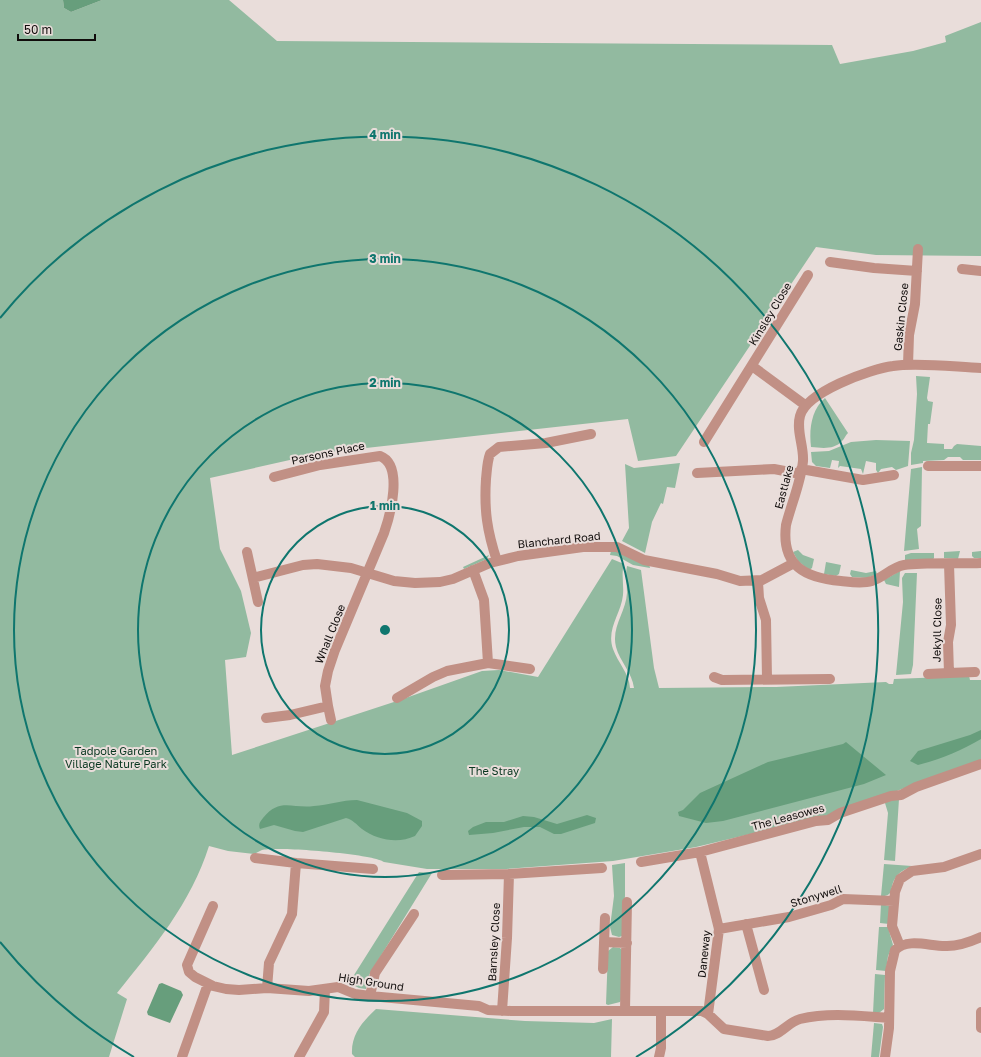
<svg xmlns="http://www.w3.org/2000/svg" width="981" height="1057" viewBox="0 0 981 1057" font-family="'Golos Text',sans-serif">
<rect width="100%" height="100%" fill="#e9ddda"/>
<path fill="#92baa0" d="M0 0H63L64 8 71 12 102 0H229L277 41 832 45 840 64 913 51 946 42 945 36 981 22V256L876 255 816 247 676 456 638 461 628 419 321 453 210 478 220 549 241 591 251 633 246 657 225 660 232 755 400 700 482 671 499 670 538 677 612 559 624 564C621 574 624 584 623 595 621 614 606 629 613 649 618 663 629 673 630 688H634C632 672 620 662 616 647 611 627 626 612 627 593 627 584 625 575 627 566L641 570 654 668 659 688 776 687 886 682 889 684H893L894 679 969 676 970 680H981V760L834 814 696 847 613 861 506 869H427L384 862C375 854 276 846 262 850 259 851 257 853 254 854L228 851 209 846C191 903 154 947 117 993L127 999 109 1057H0Z
M916 376 930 377 927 398 928 401 933 402 930 424H928L927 443 944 444V449H952L954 446 957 444 981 446V460H963L960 457H948L944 460 923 461V463L911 465V453L914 440 917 394Z
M825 398 848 433C845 436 845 438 842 441 834 450 822 448 811 447 809 430 811 410 825 398Z
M876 440 910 441 908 466 896 470 892 467 881 469 878 473 876 470V463L866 461 863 474 861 469 840 466 838 468 839 461 832 460 830 468 816 466 812 462 811 452 829 451 851 442Z
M680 463 675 488 667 487 663 504 661 503 652 522 645 553 622 541 629 528 625 464 634 468Z
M922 467 921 526 917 529 919 549 904 551 911 469Z
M798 550 803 555 814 559 812 568 809 570 798 561 793 552Z
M611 551H616L649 564 650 568 633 565 617 556 610 555Z
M960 551 958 559 944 558V552Z
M981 551V558H974L972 556V552Z
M911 553H934V558L932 561H905V555Z
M489 555 487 559 464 569 463 567Z
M826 562 841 565 839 574 836 576 824 574Z
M851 570 866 573 876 571 877 574 867 578 852 577 850 574Z
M900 571 899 587 886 584 884 580Z
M905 573H917L913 665 911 674 896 675 903 602 902 578Z
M899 799 895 861 884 860 888 813 885 803 888 800Z
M625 863V896L622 936 619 937 612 935 610 927 614 896 612 865Z
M884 864 912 866C906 869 900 871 896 877 889 886 895 897 881 896Z
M419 872 432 873 369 975 366 989 359 988 349 983Z
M881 904 889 906V924L880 923Z
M879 927H888L893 945 888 956 886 971 876 970Z
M613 947 620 948 622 950 621 1000 620 1002 608 1005 606 1004 608 951Z
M875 974 885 975 884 1009 879 1013H873Z
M376 1009 525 1021 594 1023 612 1019 611 1057H355L352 1054C351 1035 362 1022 376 1009Z
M874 1023 882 1024 883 1027 879 1057H871Z"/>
<path fill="#679e7c" d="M63 0H102L71 12 64 8Z
M981 730V739C961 751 941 759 918 765L910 761 918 751 970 735Z
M846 742 886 775 864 784 723 821 706 823 679 816 678 812 683 810 700 793 768 762 843 744Z
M357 800 407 813 422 821V826L415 836C398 844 377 840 362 829 356 824 353 820 346 818L303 832 295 831 274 825 260 829C258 824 260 822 263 818 280 797 292 809 314 806 328 805 342 800 357 800Z
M587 815 596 818 595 823 561 834H554L540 827H524L493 833 469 835 468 831 473 827 486 822H504L523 816 534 817 557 824Z
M162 983 181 991 183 995 170 1023 148 1015 147 1012 159 984Z"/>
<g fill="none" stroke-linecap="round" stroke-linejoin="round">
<path stroke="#c19085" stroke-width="10" d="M830 262 874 268 917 271
M962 269 981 271
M908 365 909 335 915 304 918 249
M752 366 805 405
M981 368C956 367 917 362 893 366 870 369 806 392 800 416 796 431 804 446 803 461 801 482 791 505 786 525 781 566 805 578 841 581 851 582 862 584 872 581 883 578 892 567 904 565 926 562 958 564 981 563
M704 442 808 275
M928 466H981
M801 469 863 480 894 475
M697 473 774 469 800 474
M247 552 258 602
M497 561C487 531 484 510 486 479 487 470 487 462 490 454L499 447 546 443 591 434
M949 564 951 625 948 642 949 673 975 672
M473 570 484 600 488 663 530 669
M253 578 303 565 317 564 351 568 394 581 415 583 440 582 453 579 490 563 518 556 583 547H617L644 560 717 574 740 581 762 580 794 563
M758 582 759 598 766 620 767 679
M928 674 949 673
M714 677 722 680 830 679
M397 698 433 677 447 671 488 663
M328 706 331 720
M266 718 290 715 328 706 325 686 328 671 335 650 384 533C390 516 404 465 380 456L320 465 274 477
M700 852 719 929 708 1014
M255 858 296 863
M641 862 700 852 816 821 828 820 840 813 891 796 901 795 916 787 981 764
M509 874 602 868
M442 875 509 874 507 938 502 1011
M213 906 187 965 189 972 195 977 213 986 226 989 239 990 267 988 309 991 338 987 355 994 370 996 479 1006 488 1010 511 1011H702L708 1014 724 1029 768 1036C780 1036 788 1022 800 1019 829 1012 860 1016 889 1018
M746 924 764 990
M719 929 789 917 831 905 843 899 894 901
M604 942 627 943
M900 946 892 926 895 892 900 879 912 871 944 867 981 854
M603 969 605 918
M267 988 269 963 292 914 296 863 373 869
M370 996 375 973 414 914
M625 1010 627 902
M981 1012V1028
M182 1057 208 984
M299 1057 324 1012 325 989
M659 1057 661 1048V1012
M885 1057 889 1028 890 971 895 950C909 937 931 947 947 946 959 946 970 942 981 937"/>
</g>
<g fill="none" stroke="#0f766e" stroke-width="2">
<circle cx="385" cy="630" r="124"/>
<circle cx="385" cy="630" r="247"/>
<circle cx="385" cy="630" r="371"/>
<path d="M134 1057A495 495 0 0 1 0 942M0 318A495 495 0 1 1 636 1057"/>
</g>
<g text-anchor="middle" stroke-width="4" stroke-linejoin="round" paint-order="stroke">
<g font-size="11" fill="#100c0b" stroke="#e9ddda">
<text transform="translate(770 314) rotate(-59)" y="4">Kinsley Close</text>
<text transform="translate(901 317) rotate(-84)" y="4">Gaskin Close</text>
<text transform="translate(328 453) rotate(-12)" y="4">Parsons Place</text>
<text transform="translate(784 487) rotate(-75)" y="4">Eastlake</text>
<text transform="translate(559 540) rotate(-6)" y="4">Blanchard Road</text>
<text transform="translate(937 630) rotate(-89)" y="4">Jekyll Close</text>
<text transform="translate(330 634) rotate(-68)" y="4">Whall Close</text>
<text transform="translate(788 817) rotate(-15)" y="4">The Leasowes</text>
<text transform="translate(816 896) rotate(-17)" y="4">Stonywell</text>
<text transform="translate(494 942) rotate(-87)" y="4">Barnsley Close</text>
<text transform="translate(704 954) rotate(-84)" y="4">Daneway</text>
<text transform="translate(371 982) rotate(9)" y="4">High Ground</text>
</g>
<g font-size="11" fill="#083720" stroke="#e9ddda">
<text x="116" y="755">Tadpole Garden<tspan x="116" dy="13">Village Nature Park</tspan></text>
<text x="494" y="775">The Stray</text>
</g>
</g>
<circle cx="385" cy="630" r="6" fill="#0f766e" stroke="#e9ddda" stroke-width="2"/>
<g font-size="12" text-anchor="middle" font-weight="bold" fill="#0f766e" stroke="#e9ddda" stroke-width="4" stroke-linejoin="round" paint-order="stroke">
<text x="385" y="139">4 min</text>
<text x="385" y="263">3 min</text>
<text x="385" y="387">2 min</text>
<text x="385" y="510">1 min</text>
</g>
<path d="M18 34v6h77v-6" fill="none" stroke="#100c0b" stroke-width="2"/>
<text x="24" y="34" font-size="12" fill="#100c0b" stroke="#e9ddda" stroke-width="3" paint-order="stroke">50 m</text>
</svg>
